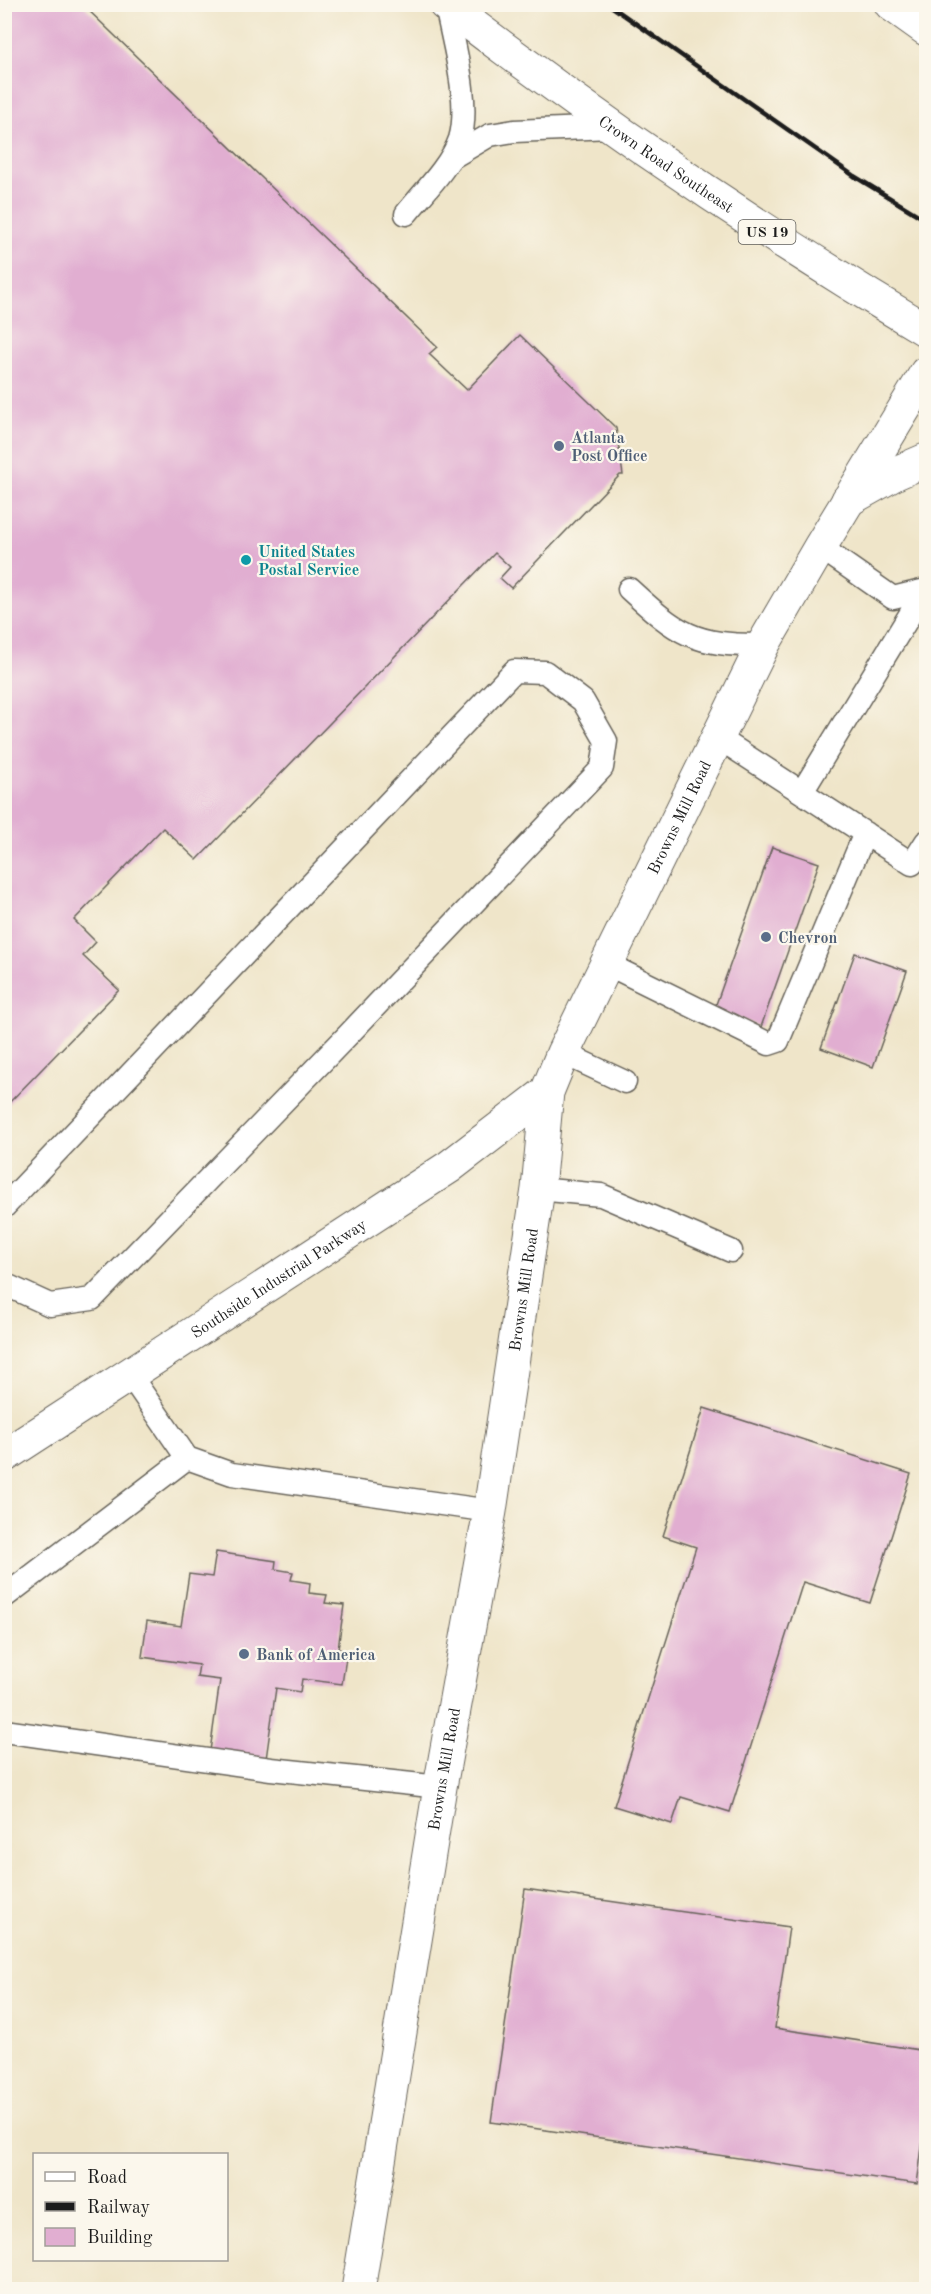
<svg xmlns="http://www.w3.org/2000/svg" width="931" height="2294" viewBox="0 0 931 2294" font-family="'Old Standard TT',serif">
<rect width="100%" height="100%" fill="#fbf7ec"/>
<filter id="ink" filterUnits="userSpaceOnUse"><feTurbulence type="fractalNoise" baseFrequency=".0167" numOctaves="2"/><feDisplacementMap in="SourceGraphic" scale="12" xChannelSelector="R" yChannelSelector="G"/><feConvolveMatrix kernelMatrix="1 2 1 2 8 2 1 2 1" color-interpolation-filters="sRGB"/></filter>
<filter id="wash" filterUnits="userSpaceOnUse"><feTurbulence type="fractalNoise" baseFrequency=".008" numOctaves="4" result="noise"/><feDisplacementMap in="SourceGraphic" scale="24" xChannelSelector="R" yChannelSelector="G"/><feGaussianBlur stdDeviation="1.35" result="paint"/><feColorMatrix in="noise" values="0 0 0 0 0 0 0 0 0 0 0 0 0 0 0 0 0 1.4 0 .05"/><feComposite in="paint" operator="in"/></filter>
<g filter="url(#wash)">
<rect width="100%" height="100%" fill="#efe5c9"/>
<g id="blocks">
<path fill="#e1aed1" d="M4 4H82L437 347 429 354 467 390 520 335 616 428 623 475H620L511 588 500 578 510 567 495 553 197 860 163 828 74 920 96 942 83 956 119 990 4 1108Z
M772 847 819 863 761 1027 714 1010Z
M855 953 907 971 873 1067 821 1048Z
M704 1408 911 1474 870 1603 803 1582 730 1812 681 1797 672 1824 614 1806 696 1547 663 1536Z
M216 1552 276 1561 275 1569 293 1572 291 1580 310 1583 309 1593 327 1595 325 1603 344 1605 338 1649 347 1651 342 1684 302 1679 300 1692 276 1688 266 1759 210 1751 220 1680 197 1677 199 1665 142 1657 147 1621 181 1626 189 1574 212 1577Z
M525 1889 789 1927 775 2028 926 2051V2118L917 2184 491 2122Z"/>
</g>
</g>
<g filter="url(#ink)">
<use href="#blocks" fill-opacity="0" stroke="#666259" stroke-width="1.5"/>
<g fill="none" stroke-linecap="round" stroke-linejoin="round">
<defs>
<path id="lane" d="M451 158 490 135 514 131 612 127
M406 214C423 193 451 165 460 139 471 102 453 43 446 5
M820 547 893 598 926 590
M629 589C678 634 694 646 763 645
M717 737 912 864 926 842
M802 792 925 590
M607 964 769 1044 778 1041 865 833
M563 1053 625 1082
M538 1189 601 1195 731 1251
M4 1207 514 671 545 672 583 701 606 741 602 768 348 1035 92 1299 50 1305 4 1284
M130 1375 187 1458
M4 1597 187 1458 232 1474 490 1511
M4 1731 271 1769 440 1787"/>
<g id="secondary">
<path d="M891 4 926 29"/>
<path id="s1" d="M4 1456 449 1167 547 1092"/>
<path id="s2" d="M358 2290 440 1787 490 1511 538 1189 547 1092 563 1053 763 645 820 547 926 373"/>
</g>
<g id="primary">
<path id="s3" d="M445 4C599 122 760 231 926 330"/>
<path d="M848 500 896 473 926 460"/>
</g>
</defs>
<use href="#lane" stroke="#666259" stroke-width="25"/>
<use href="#secondary" stroke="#666259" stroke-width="35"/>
<use href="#primary" stroke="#666259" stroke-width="35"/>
<use href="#lane" stroke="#fff" stroke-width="22"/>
<use href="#secondary" stroke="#fff" stroke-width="33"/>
<use href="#primary" stroke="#fff" stroke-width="33"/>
<path stroke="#1c1c1c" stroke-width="4.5" d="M608 4 854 176 926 220"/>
</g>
</g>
<g fill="#5c6f8a" stroke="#fbf7ec" stroke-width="2">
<circle cx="559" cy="446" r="6"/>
<circle cx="766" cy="937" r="6"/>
<circle cx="244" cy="1654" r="6"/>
</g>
<circle fill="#0f9aa8" stroke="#fbf7ec" stroke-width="2" cx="246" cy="560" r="6"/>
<g text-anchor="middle" stroke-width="4.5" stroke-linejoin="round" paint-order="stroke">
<rect fill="#fbf7ec" stroke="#5f5e5a" stroke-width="1.5" x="738.5" y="220" width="57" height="24" rx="4.5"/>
<g font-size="15" font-weight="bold" fill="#1c1c1c">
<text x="767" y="237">US 19</text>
</g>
<g font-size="16" fill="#1c1c1c" stroke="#fbf7ec">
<text dy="6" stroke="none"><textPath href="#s3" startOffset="273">Crown Road Southeast</textPath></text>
<text dy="6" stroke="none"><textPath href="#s2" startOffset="1518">Browns Mill Road</textPath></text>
<text dy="6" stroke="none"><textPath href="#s1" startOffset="327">Southside Industrial Parkway</textPath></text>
<text dy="6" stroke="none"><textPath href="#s2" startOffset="1014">Browns Mill Road</textPath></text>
<text dy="6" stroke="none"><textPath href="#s2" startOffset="528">Browns Mill Road</textPath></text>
</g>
<g font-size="16" font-weight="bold" fill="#4e5e75" stroke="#fbf7ec" text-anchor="start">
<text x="571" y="443">Atlanta<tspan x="571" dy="18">Post Office</tspan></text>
<text x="778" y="943">Chevron</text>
<text x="256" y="1660">Bank of America</text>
</g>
<g font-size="16" font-weight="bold" fill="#0d838f" stroke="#fbf7ec" text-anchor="start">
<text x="258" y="557">United States<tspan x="258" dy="18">Postal Service</tspan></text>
</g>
</g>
<rect width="931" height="2294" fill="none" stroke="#fbf7ec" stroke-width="24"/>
<rect x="33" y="2153" width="195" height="108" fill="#fbf7ec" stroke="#a29f99" stroke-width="1.5"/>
<rect x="45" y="2172" width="30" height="9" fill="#ffffff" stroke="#a29f99" stroke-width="1.5"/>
<text x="87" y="2183" font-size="18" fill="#1c1c1c">Road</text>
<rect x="45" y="2202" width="30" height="9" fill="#1c1c1c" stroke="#a29f99" stroke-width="1.5"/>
<text x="87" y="2213" font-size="18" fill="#1c1c1c">Railway</text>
<rect x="45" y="2228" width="30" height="18" fill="#e1aed1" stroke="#a29f99" stroke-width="1.5"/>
<text x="87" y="2243" font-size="18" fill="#1c1c1c">Building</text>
</svg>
